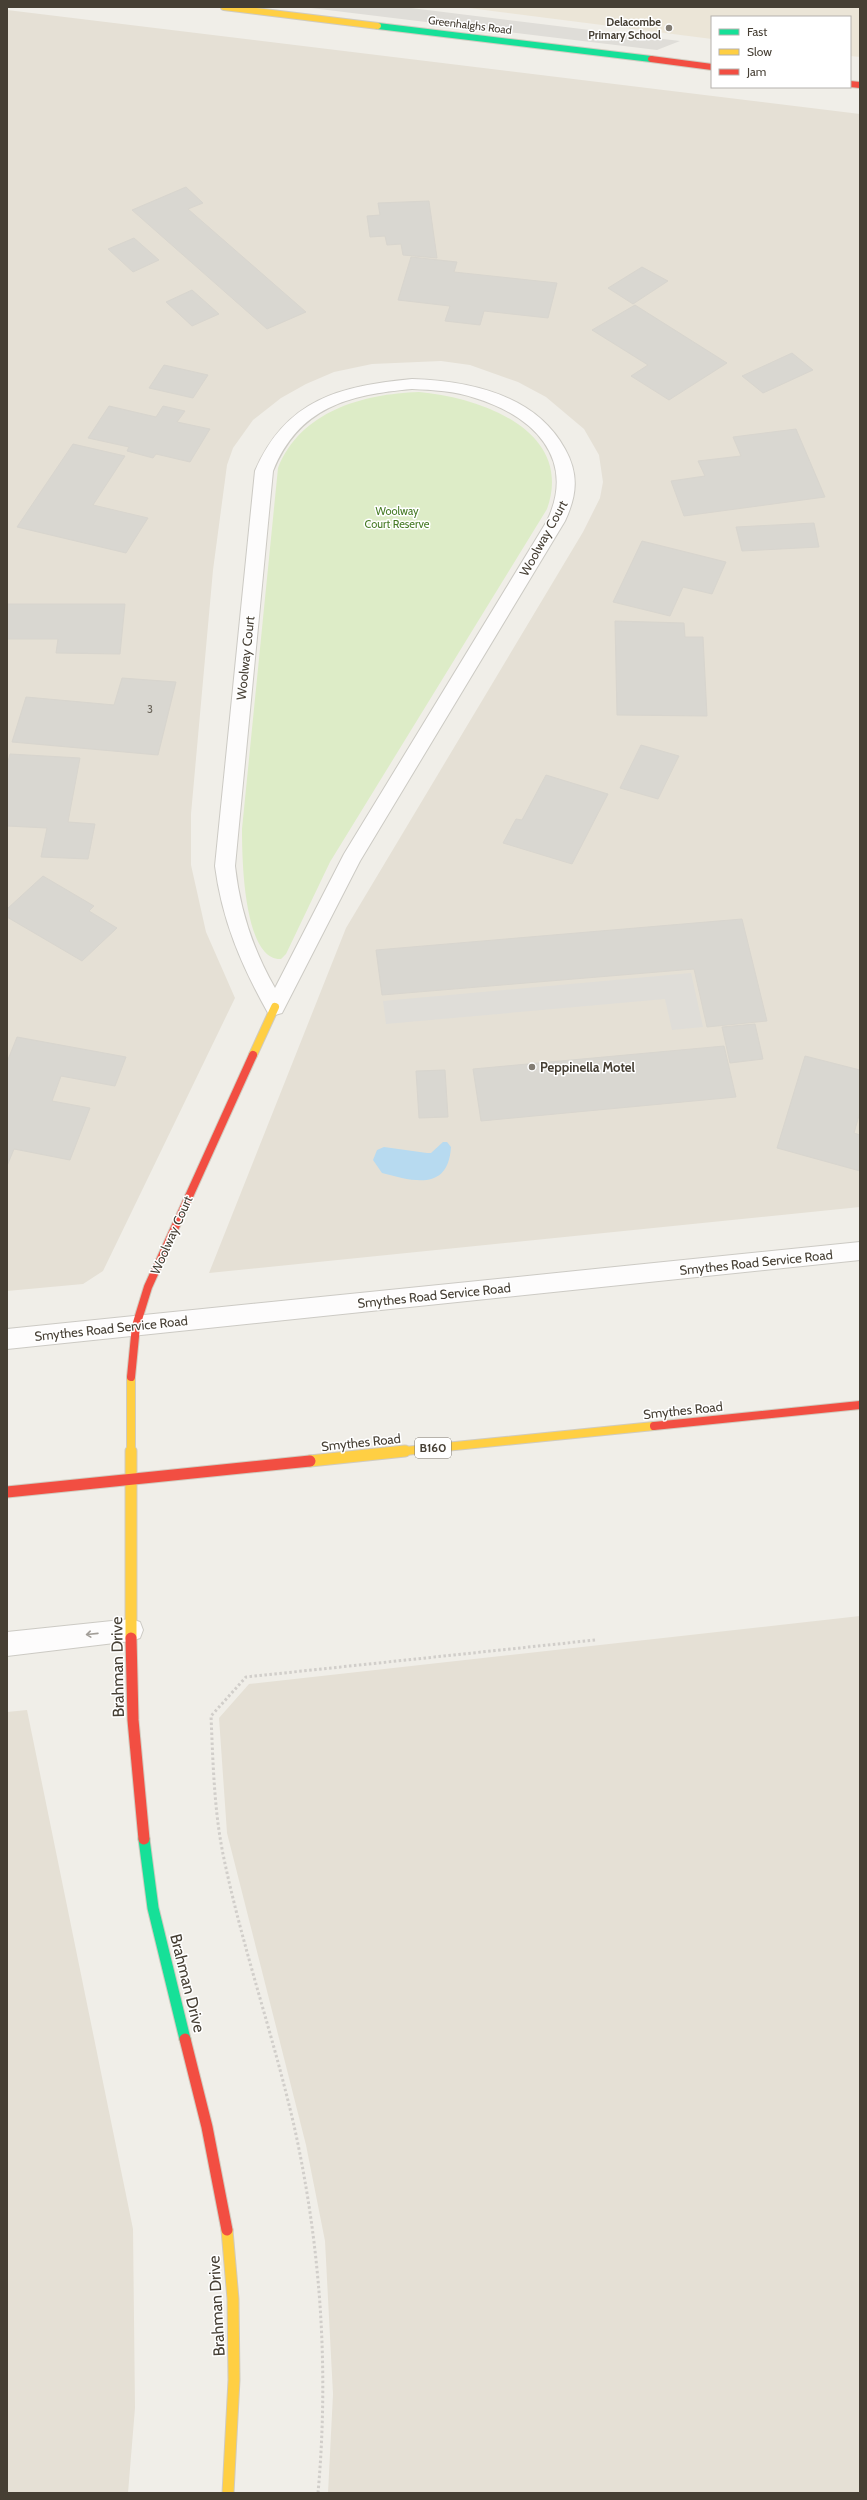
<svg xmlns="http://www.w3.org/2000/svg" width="867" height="2500" viewBox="0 0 867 2500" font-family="Cabin,sans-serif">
<rect width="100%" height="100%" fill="#f0eee8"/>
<path fill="#e5e0d5" d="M7 10 860 114V1207L209 1273 346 928 583 532 600 498 603 482 599 455 584 429 546 397 518 382 470 365 441 361 372 364 334 372 306 384 281 398 253 420 233 448 227 465 213 570 191 814V865L206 932 235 998 103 1271 83 1284 7 1291Z
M860 1616V2493H328L333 2394 325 2241 306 2145 227 1833 219 1718 249 1684Z
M27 1710 133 2229 135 2408 128 2493H7V1712Z"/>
<path fill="#ebe5d7" d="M461 7H860V57L850 56V17H712V39Z"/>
<path fill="#ddecc7" d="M419 392C479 397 575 430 547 509L330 862 286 954 281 959C243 961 242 855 242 829L278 468C301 411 362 394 419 392Z"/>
<path fill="#dfddd8" d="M303 7H403L680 41 657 50Z
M691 973 703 1027 672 1030 665 999 386 1024 383 1001Z"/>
<path fill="#b7daf0" d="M443 1142H447L451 1147C448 1192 413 1181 382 1173L373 1160 377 1150 384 1147 427 1153H431Z"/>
<path fill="#d9d7d1" stroke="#d8d5ce" d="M186 187 203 203 188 209 306 312 267 329 132 210Z
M429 201 437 258 403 255 401 244 387 245 385 236 370 237 367 216 380 215 378 203Z
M134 238 159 260 133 272 108 249Z
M411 257 457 262 454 272 557 283 548 318 484 311 480 325 445 321 450 306 398 300Z
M642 267 668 281 633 304 608 288Z
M192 290 219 314 192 326 166 302Z
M635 305 727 363 669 400 631 376 648 365 592 330Z
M792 353 813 370 763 393 742 376Z
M164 365 208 375 193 398 149 388Z
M109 406 156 417 163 406 185 411 177 422 210 429 190 462 156 454 153 458 127 451 129 447 88 438Z
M796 429 825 497 684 516 671 481 705 476 698 461 741 456 733 437Z
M73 444 125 456 93 505 148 518 126 553 17 527Z
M814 523 819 547 742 551 736 527Z
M642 541 726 562 712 594 683 587 670 616 613 602Z
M7 604H125L120 654 56 653 58 639H7Z
M615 621 684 623 685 637H703L707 716 617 715Z
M122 678 176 682 158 755 12 742 26 697 114 705Z
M641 745 679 756 658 799 620 788Z
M10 754 80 758 68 822 95 824 88 859 41 857 47 828 7 826V765Z
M546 775 608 794 572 864 503 843 516 819 522 820Z
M43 876 94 906 89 911 117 928 82 961 7 917V909Z
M742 919 767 1021 707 1027 694 969 382 995 376 950Z
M755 1024 763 1059 730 1063 722 1027Z
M17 1037 126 1057 115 1086 61 1076 52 1101 90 1108 70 1160 14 1149 7 1166V1062Z
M724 1046 736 1097 481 1121 473 1069Z
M805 1056 860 1070V1112L854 1133 860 1135V1171L777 1148Z
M445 1070 448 1117 419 1118 416 1071Z"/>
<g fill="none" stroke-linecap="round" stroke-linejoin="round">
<defs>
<path id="street" d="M412 379C469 381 535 394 565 449 579 474 577 495 565 521L360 861 282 1013 275 1015 268 1013C241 965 222 920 215 866L255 471C286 399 340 386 412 379ZM412 389C433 390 455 391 475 398 533 416 577 458 547 521L344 854 275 988C253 950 240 910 235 866L273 471C299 407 348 395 412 389Z
M860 1242V1260L7 1349V1329Z
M131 1619 140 1622 143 1630 140 1638 131 1641 7 1656V1632Z"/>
<path id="fast-far1" d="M378 26 651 59"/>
<path id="fast" d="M144 1839 153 1908 185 2039"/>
<path id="slow-far2" d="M224 7 378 26"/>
<path id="slow-far1" d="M253 1055 275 1007
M131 1377V1452
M395 1452 654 1426"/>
<path id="slow" d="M131 1451V1638
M310 1461 405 1451
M227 2230 233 2299 234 2380 228 2493"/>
<path id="jam-far2" d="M651 59 712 67
M850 84 860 85"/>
<path id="jam-far1" d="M131 1377 136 1326 148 1287 253 1055
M654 1426 860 1405"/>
<path id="jam" d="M7 1492 310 1461
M131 1638 133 1720 144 1839
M185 2039 207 2127 227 2230"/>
</defs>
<use href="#street" stroke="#cccac4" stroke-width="2"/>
<use href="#fast-far1" stroke="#d0cbbf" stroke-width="8"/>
<use href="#fast" stroke="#d0cbbf" stroke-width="13"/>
<use href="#slow-far2" stroke="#d0cbbf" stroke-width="8"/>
<use href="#slow-far1" stroke="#d0cbbf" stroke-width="10"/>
<use href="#slow" stroke="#d0cbbf" stroke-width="13"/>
<use href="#jam-far2" stroke="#d0cbbf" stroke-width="8"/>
<use href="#jam-far1" stroke="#d0cbbf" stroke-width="10"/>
<use href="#jam" stroke="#d0cbbf" stroke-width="13"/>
<path stroke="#d1ceca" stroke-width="3" stroke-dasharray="2.5 2.5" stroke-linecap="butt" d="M318 2493C329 2371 321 2250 295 2130 274 2037 242 1947 223 1854 214 1809 213 1762 211 1716L246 1677 595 1640"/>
<use href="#street" fill="#fdfcfc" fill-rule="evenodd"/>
<use href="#fast-far1" stroke="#16e098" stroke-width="6"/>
<use href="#fast" stroke="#16e098" stroke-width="11"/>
<use href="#slow-far2" stroke="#ffcf43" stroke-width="6"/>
<use href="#slow-far1" stroke="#ffcf43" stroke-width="8"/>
<use href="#slow" stroke="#ffcf43" stroke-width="11"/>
<use href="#jam-far2" stroke="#f24e42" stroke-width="6"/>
<use href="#jam-far1" stroke="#f24e42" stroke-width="8"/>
<use href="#jam" stroke="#f24e42" stroke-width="11"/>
</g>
<defs><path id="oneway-shaft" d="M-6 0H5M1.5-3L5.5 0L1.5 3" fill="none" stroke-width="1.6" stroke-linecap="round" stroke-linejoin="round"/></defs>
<use stroke="#a29e98" href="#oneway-shaft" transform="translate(92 1634) rotate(174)"/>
<g fill="#827c73" stroke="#fff" stroke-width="1.5">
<circle cx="669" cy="28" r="4"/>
<circle cx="532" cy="1067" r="4"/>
</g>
<g text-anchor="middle" stroke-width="3" stroke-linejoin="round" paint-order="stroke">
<g font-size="11" font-weight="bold" fill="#463f34" stroke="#fff" text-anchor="end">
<text x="661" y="26">Delacombe<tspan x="661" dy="13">Primary School</tspan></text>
</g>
<g font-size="11" fill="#463f34" stroke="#fff">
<text transform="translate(470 25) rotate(7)" y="4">Greenhalghs Road</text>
</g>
<g font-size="11" fill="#467a25" stroke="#fff">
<text x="397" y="515">Woolway<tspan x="397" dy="13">Court Reserve</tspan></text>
</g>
<g font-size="11" fill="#6c665c">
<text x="150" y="713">3</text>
</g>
<rect fill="#fff" stroke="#7e7971" stroke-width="1" x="415" y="1438" width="36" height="20" rx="3"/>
<g font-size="12" font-weight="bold" fill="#463f34">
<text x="433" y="1452">B160</text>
</g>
<g font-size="13" fill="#463f34" stroke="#fff">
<text transform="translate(543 538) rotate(-61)" y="5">Woolway Court</text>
<text transform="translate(245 658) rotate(-84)" y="5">Woolway Court</text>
<text transform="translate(171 1235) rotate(-66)" y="5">Woolway Court</text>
<text transform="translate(756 1262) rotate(-6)" y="5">Smythes Road Service Road</text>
<text transform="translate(434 1295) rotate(-6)" y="5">Smythes Road Service Road</text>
<text transform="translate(111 1328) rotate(-6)" y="5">Smythes Road Service Road</text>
<text transform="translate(683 1410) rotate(-6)" y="5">Smythes Road</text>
<text transform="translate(361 1442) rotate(-6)" y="5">Smythes Road</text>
</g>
<g font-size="13" font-weight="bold" fill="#463f34" stroke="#fff" text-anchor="start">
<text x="540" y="1072">Peppinella Motel</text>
</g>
<g font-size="16" fill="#463f34" stroke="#fff">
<text transform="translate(117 1667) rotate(-91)" y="6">Brahman Drive</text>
<text transform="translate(188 1983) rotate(76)" y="6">Brahman Drive</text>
<text transform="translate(216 2306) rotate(-93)" y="6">Brahman Drive</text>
</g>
</g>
<rect width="867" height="2500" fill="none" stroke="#463f34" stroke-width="16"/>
<rect x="711" y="16" width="140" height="72" fill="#ffffff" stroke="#b5b2ae"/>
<rect x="719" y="29" width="20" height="6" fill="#16e098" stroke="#b5b2ae"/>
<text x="747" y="36" font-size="12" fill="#463f34">Fast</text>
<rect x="719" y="49" width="20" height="6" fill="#ffcf43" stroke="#b5b2ae"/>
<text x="747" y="56" font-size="12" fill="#463f34">Slow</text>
<rect x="719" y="69" width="20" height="6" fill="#f24e42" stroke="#b5b2ae"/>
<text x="747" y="76" font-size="12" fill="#463f34">Jam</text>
</svg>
